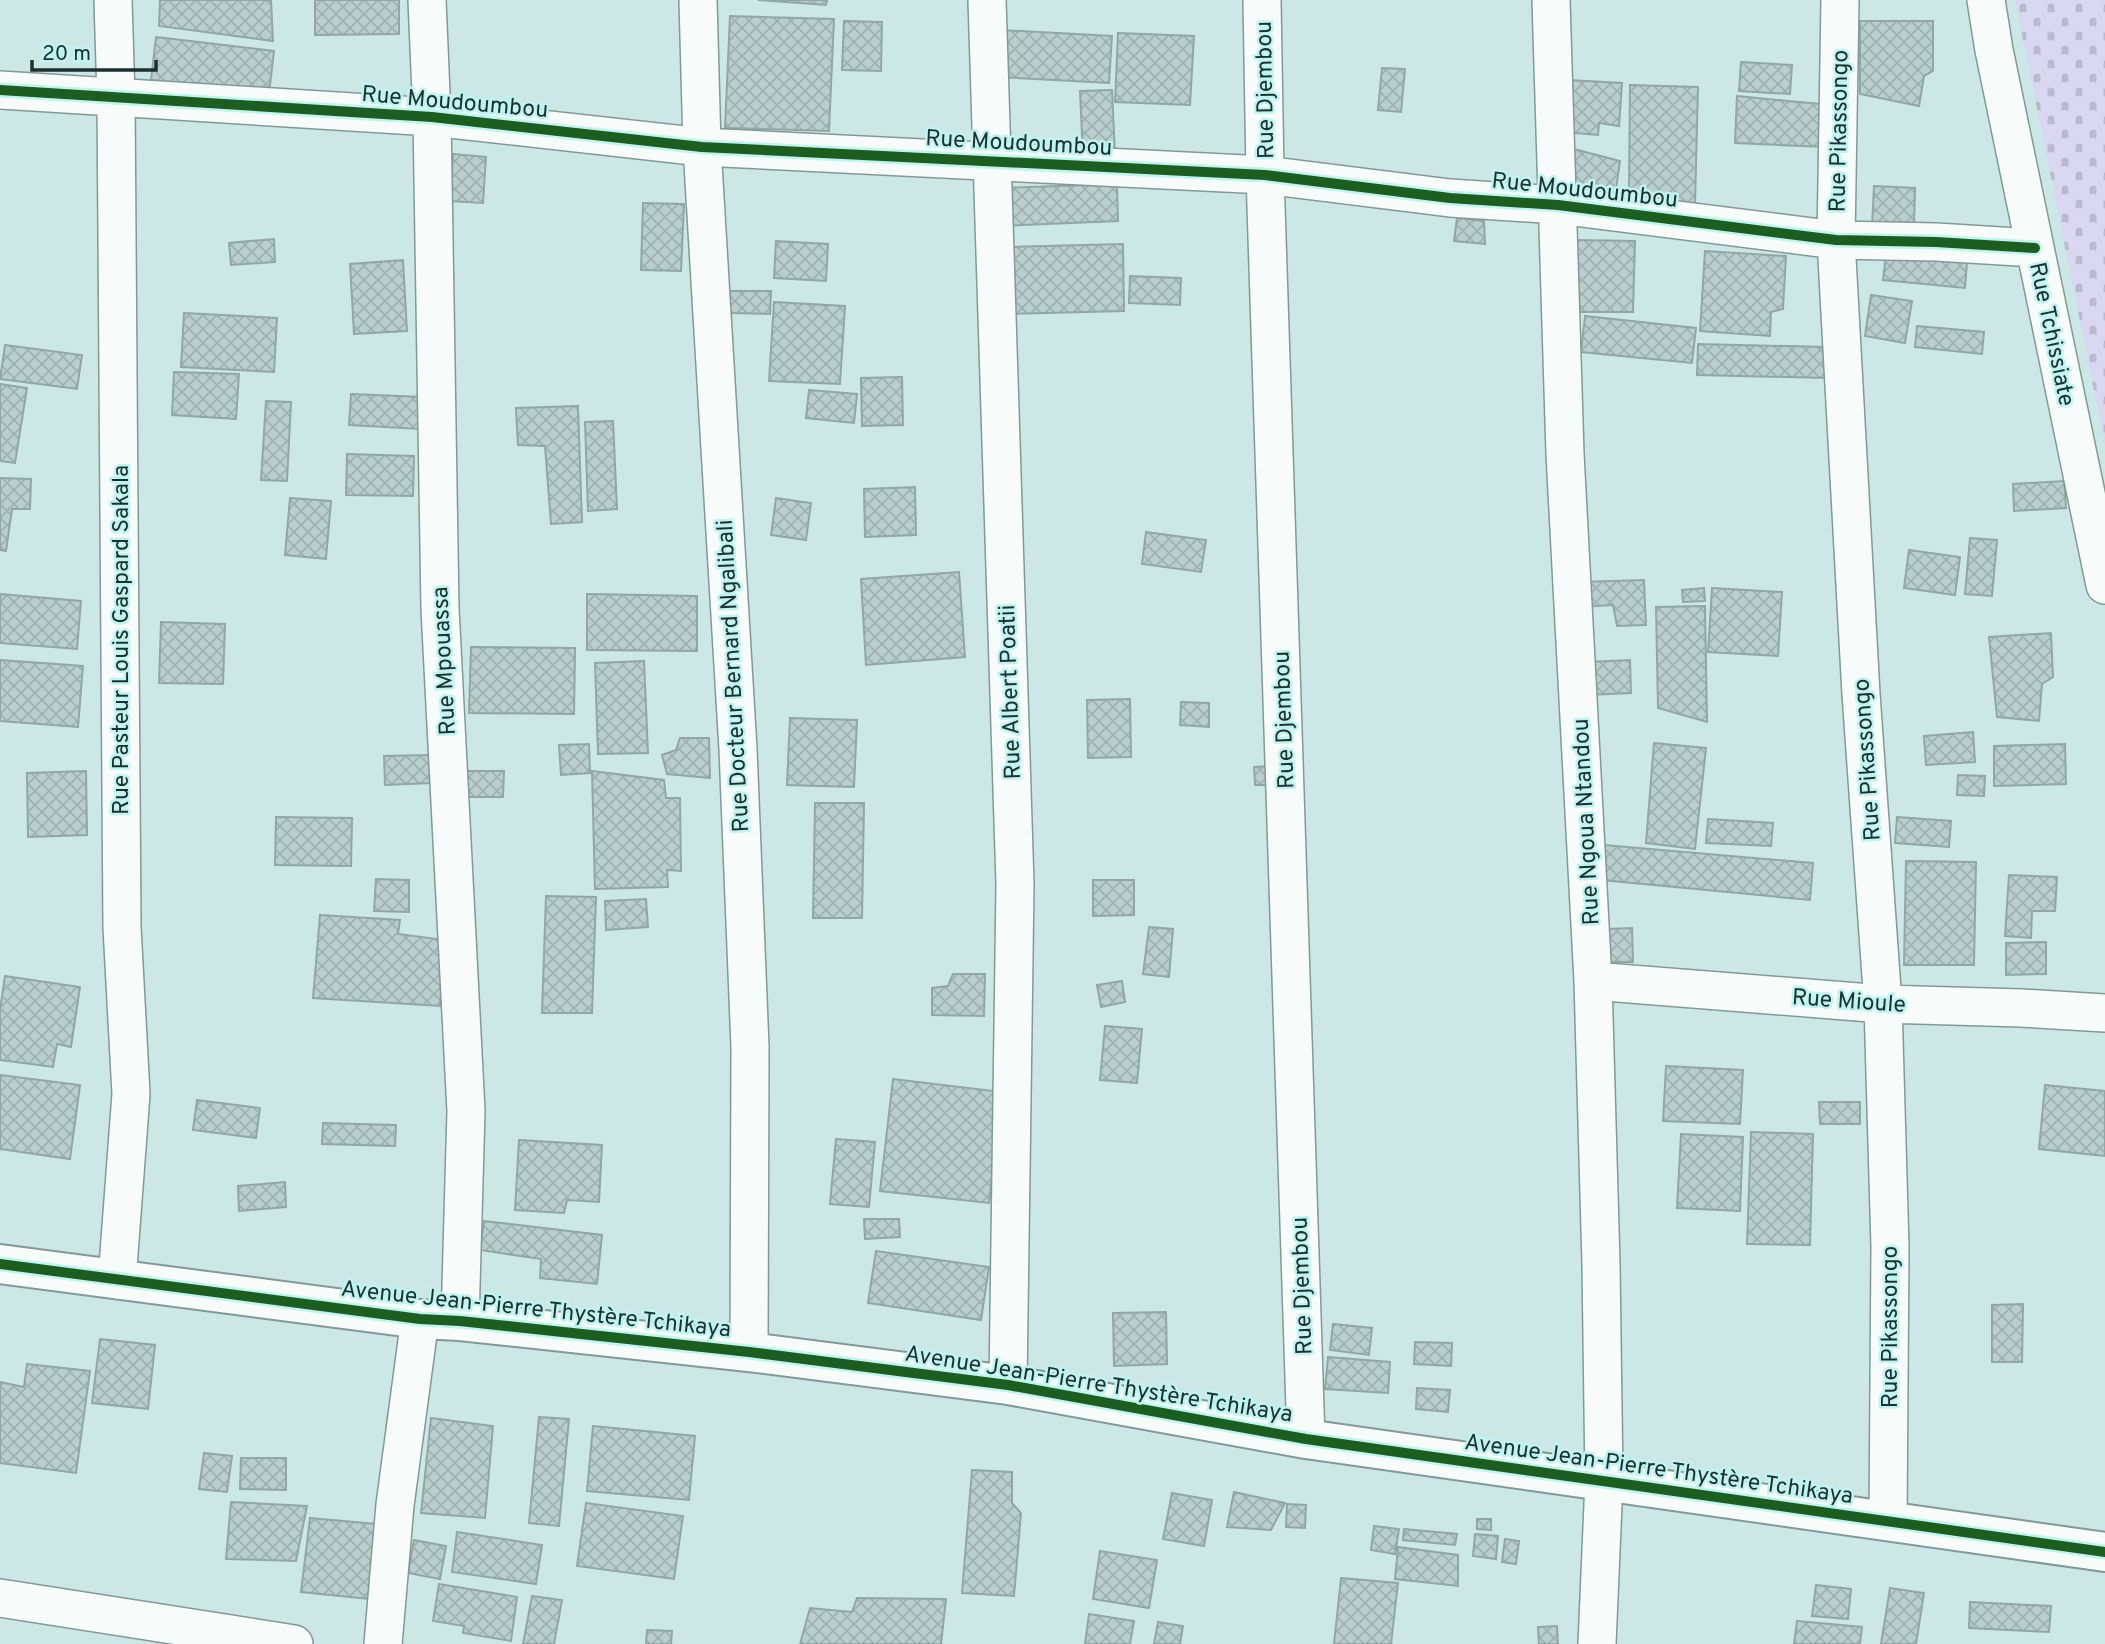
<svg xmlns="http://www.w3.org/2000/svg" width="2105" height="1644" viewBox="0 0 2105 1644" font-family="Overpass,sans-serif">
<defs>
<pattern id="cemetery-stones" width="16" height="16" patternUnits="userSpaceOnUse" patternTransform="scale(1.75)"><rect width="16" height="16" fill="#d9d8f0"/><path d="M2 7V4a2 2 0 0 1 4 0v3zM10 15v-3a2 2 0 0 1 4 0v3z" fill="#babace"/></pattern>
<pattern id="building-cross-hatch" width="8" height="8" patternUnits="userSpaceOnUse" patternTransform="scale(1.75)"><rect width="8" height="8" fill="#b8cfce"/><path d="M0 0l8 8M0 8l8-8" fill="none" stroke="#9eb2b1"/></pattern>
</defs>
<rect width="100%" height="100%" fill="#cbe8e6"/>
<path fill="url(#cemetery-stones)" d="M2015 0H2105V445Z"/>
<path fill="url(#building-cross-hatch)" stroke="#90a7a5" stroke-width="2" d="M160 0H271L273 41 159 26Z
M315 0H399V34L315 35Z
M758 0H827L826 5Z
M730 16 834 19 829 131 725 128Z
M844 21 882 22 881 71 842 70Z
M1860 21H1933V71L1924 76 1919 106 1860 94Z
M1001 30 1112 36 1109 83 998 77Z
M1118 33 1194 36 1190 105 1115 102Z
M156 37 274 51 269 94 151 80Z
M1741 62 1792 65 1790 94 1739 91Z
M1382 68 1405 69 1401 112 1378 110Z
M1568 80 1622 83 1619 126 1599 123 1598 135 1564 132Z
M1630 85 1698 87 1695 204 1629 194Z
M1112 90 1115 155 1083 156 1080 91Z
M1737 96 1820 104 1824 147 1735 143Z
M1566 147 1620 161 1614 204 1567 198Z
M453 154 486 157 483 203 450 201Z
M1117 184 1118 221 998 226V188Z
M1874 186 1915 188 1914 229 1872 227Z
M643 203 684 204 681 271 641 270Z
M1457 218 1484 221 1485 244 1454 241Z
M274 239 275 262 231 265 229 243Z
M1577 240 1635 241 1633 312H1575Z
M776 241 828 244 826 281 774 278Z
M1123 244 1124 311 1006 314 1005 247Z
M1705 251 1786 256 1783 309 1771 312 1770 336 1700 331Z
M1886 254 1967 262 1965 288 1883 280Z
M403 260 407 331 354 334 350 264Z
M1130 276 1181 278 1180 305 1129 303Z
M730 291H771L770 314 729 313Z
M1871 295 1912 301 1905 343 1865 336Z
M774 302 845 306 840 384 769 381Z
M184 313 277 318 274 372 181 367Z
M1585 316 1696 328 1692 363 1581 352Z
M1917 326 1984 332 1982 354 1915 347Z
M1698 344 1828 347 1827 378 1697 375Z
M5 345 82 355 77 389 0 379Z
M174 372 239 374 236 419 172 415Z
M902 377 903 425 862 426 861 378Z
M0 384 27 388 15 463 0 461Z
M809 390 857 394 854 423 806 418Z
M351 394 422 397 421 429 349 425Z
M266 401 291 402 287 481 261 480Z
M578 406 582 522 551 524 545 446 518 445 516 408Z
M613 421 617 509 588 511 585 422Z
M347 454 414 456 413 496 346 495Z
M0 478 31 479 30 509H12L6 551 0 550Z
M2064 481 2066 508 2014 511 2013 484Z
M915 487 916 535 865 537 864 489Z
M290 498 331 501 326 559 285 555Z
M776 498 811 503 806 540 771 535Z
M1146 532 1206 540 1201 572 1142 564Z
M1970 538 1997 540 1992 596 1965 594Z
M1909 550 1960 557 1955 595 1904 588Z
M959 572 965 657 866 665 861 579Z
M1644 580 1646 625 1617 626 1613 605 1581 607V582Z
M1704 588 1705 601 1683 602 1682 590Z
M1712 588 1782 592 1778 656 1708 652Z
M0 594 81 601 77 649 0 643Z
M587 594 697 596V651L587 650Z
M1705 606 1707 722 1658 708 1656 607Z
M161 622 225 624 223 684 159 683Z
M2051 633 2053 677 2042 684 2039 721 1997 717 1989 637Z
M471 647 575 648 574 714 469 713Z
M0 660 83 666 78 727 0 721Z
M1630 660 1631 693 1588 695 1587 662Z
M644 661 648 753 598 754 595 663Z
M1130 699 1131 757 1088 758 1087 700Z
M1181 702 1209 703V727L1180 725Z
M790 718 857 720 854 787 787 785Z
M1973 732 1975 762 1926 765 1924 736Z
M680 738H709L710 778 667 774 662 755 676 750Z
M1654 743 1706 748 1695 849 1646 843Z
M589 744 590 773 561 775 559 745Z
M2065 744 2066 784 1994 786V746Z
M430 755 431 783 385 785 384 756Z
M1273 766 1274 785H1255L1254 767Z
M86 771 87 835 28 837 27 773Z
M465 771H504L503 797H465Z
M592 771 664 780 666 798H680L681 871 667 870 668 887 595 889Z
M1958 775 1985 776 1984 796 1957 795Z
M815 803H864L862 918H813Z
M276 817 352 818 351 866 275 865Z
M1897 817 1951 821 1949 847 1895 843Z
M1708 819 1773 823 1771 846 1706 843Z
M1604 845 1813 863 1810 900 1602 880Z
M1906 861 1976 862 1974 965H1904Z
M2009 875 2057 877 2055 911H2032L2031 938 2005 936Z
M376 879 409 880V912L374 911Z
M1093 880H1134V915L1093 916Z
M546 896 596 897 592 1013H542Z
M646 899 648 927 606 930 605 901Z
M320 915 400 920 398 934 445 940 440 1006 313 998Z
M1149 927 1173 929 1169 977 1143 974Z
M1632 928 1633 962H1609L1608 929Z
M2046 942V974L2006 975V943Z
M953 974H985L984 1016 932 1015V988L948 986Z
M5 976 80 987 71 1047 57 1044 53 1067 0 1060V1010Z
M1122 981 1125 1002 1101 1007 1097 985Z
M1105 1026 1142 1029 1137 1083 1100 1080Z
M1666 1066 1743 1070 1740 1124 1663 1121Z
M0 1075 80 1085 70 1159 0 1149Z
M893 1079 1002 1092 989 1203 880 1191Z
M2045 1085 2105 1091V1156L2039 1149Z
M197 1100 260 1108 256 1138 193 1130Z
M1819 1102H1860V1124H1820Z
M323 1123 396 1125 395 1146 322 1144Z
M1751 1132 1813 1134 1810 1245 1747 1244Z
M1681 1134 1743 1137 1740 1211 1677 1208Z
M836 1139 875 1142 869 1207 830 1204Z
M519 1140 602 1145 599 1202 567 1200 564 1213 515 1210Z
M285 1182 286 1207 239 1211 238 1186Z
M864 1219H899L900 1237 865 1239Z
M484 1221 602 1235 597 1284 540 1278 541 1259 480 1250Z
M876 1251 989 1267 981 1320 868 1303Z
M2023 1304 2022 1362H1992V1305Z
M1166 1312 1167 1364 1114 1366 1113 1313Z
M1333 1324 1372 1328 1369 1355 1330 1350Z
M100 1339 155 1345 148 1409 92 1403Z
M1415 1342 1452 1343 1451 1366 1414 1364Z
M1328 1357 1390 1362 1388 1393 1325 1389Z
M27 1364 90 1371 76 1473 0 1463V1382L24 1387Z
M1417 1388 1450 1390 1448 1412 1416 1409Z
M539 1417 569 1419 559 1526 529 1523Z
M431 1418 493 1426 485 1518 421 1513Z
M593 1426 695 1436 689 1500 587 1491Z
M204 1453 232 1456 227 1492 199 1489Z
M241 1458H286V1490L240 1489Z
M972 1470 1012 1472V1503L1021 1513 1014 1596 962 1593Z
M1234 1492 1285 1503 1271 1530 1227 1527Z
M1172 1493 1212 1500 1204 1546 1163 1539Z
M231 1502 307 1506 296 1561 226 1559Z
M586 1503 683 1516 674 1579 577 1566Z
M1287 1504 1306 1505 1305 1528 1286 1527Z
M310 1518 376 1524 369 1599 301 1592Z
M1477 1519H1491V1530L1477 1529Z
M1374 1526 1399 1529 1395 1554 1371 1550Z
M1404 1529 1457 1534 1455 1545 1403 1540Z
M457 1532 542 1545 536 1584 452 1572Z
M1475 1534 1498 1536 1496 1559 1473 1556Z
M1505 1539 1519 1541 1516 1564 1502 1562Z
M414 1540 446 1546 440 1579 408 1573Z
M1398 1547 1458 1555V1586L1395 1579Z
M1100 1551 1157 1560 1149 1608 1093 1599Z
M1341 1578 1398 1583 1391 1644H1334Z
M439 1584 517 1597 511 1641 463 1633 464 1626 433 1621Z
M1816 1585 1851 1589 1848 1619 1812 1616Z
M1890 1588 1924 1593 1916 1644H1881Z
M532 1596 562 1600 554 1644H523Z
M857 1598 946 1599 941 1644H800L810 1608 852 1612Z
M1970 1602 2051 1606 2049 1632 1969 1628Z
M1089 1614 1134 1621 1130 1644H1085Z
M1797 1621 1862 1627 1860 1644H1794Z
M1158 1622 1183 1626 1180 1644H1154Z
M1557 1626 1558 1644H1539L1538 1627Z
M647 1630 672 1631 671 1644H646Z"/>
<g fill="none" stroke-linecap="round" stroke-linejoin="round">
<defs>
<path id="minor" d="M113 0 116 97 122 927 131 1094 117 1280
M427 0 432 117 440 609 466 1111 460 1321
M698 0 702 147 738 749 750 1047 749 1352
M987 0 1015 884 1008 1385
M1262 0 1265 175 1306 1439
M1551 0 1565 454 1593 981 1601 1264 1604 1481 1597 1644
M1840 0 1836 240 1861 694 1883 1004 1890 1247 1888 1521
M1986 0 1994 50 2105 585
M0 90 432 117 702 147 1265 175 1450 198 1558 205 1836 240 1936 242 2035 248
M1593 981 1883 1004 2021 1008 2105 1013
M0 1598 294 1644
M383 1644 395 1505 420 1319"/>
<path id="tertiary" d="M0 1264 420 1319 460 1321 749 1352 1008 1385 1306 1439 2105 1552"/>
</defs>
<use href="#minor" stroke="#829997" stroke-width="40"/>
<use href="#tertiary" stroke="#829997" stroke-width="42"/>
<use href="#minor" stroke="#f7fcfb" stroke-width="37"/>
<use href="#tertiary" stroke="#f7fcfb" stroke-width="38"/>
<defs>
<path id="cycleway" d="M0 90 432 117 702 147 1265 175 1450 198 1558 205 1836 240 1936 242 2035 248
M0 1264 420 1319 460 1321 749 1352 1008 1385 1306 1439 2105 1552"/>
</defs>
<use href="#cycleway" stroke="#bff4f0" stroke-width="15"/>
<use href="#cycleway" stroke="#1b5e20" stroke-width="10"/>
</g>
<g text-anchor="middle" stroke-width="5" stroke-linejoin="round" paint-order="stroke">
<g font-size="23" fill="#1c312f" stroke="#bff4f0">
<text transform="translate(1264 90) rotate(-91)" y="8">Rue Djembou</text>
<text transform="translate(455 101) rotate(5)" y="8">Rue Moudoumbou</text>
<text transform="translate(1838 131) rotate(-89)" y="8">Rue Pikassongo</text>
<text transform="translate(1019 142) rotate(3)" y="8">Rue Moudoumbou</text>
<text transform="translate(1585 189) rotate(6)" y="8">Rue Moudoumbou</text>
<text transform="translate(2053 334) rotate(78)" y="8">Rue Tchissiate</text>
<text transform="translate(120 640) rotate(-90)" y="8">Rue Pasteur Louis Gaspard Sakala</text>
<text transform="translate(443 661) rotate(-93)" y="8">Rue Mpouassa</text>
<text transform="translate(732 676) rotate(-93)" y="8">Rue Docteur Bernard Ngalibali</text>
<text transform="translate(1009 692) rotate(-92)" y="8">Rue Albert Poatii</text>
<text transform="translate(1283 720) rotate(-92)" y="8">Rue Djembou</text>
<text transform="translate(1866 760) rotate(-94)" y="8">Rue Pikassongo</text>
<text transform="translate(1585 822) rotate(-93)" y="8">Rue Ngoua Ntandou</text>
<text transform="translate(1849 1000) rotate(4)" y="8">Rue Mioule</text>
<text transform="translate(1301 1286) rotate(-92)" y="8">Rue Djembou</text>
<text transform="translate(536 1308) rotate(6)" y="8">Avenue Jean-Pierre Thystère Tchikaya</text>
<text transform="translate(1889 1327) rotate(-90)" y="8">Rue Pikassongo</text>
<text transform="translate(1099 1383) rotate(9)" y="8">Avenue Jean-Pierre Thystère Tchikaya</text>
<text transform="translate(1659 1468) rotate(8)" y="8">Avenue Jean-Pierre Thystère Tchikaya</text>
</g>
</g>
<path d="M32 60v10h124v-10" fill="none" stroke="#1c312f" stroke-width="3.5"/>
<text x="42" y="60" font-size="21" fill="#1c312f" stroke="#bff4f0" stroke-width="5" paint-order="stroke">20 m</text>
</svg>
